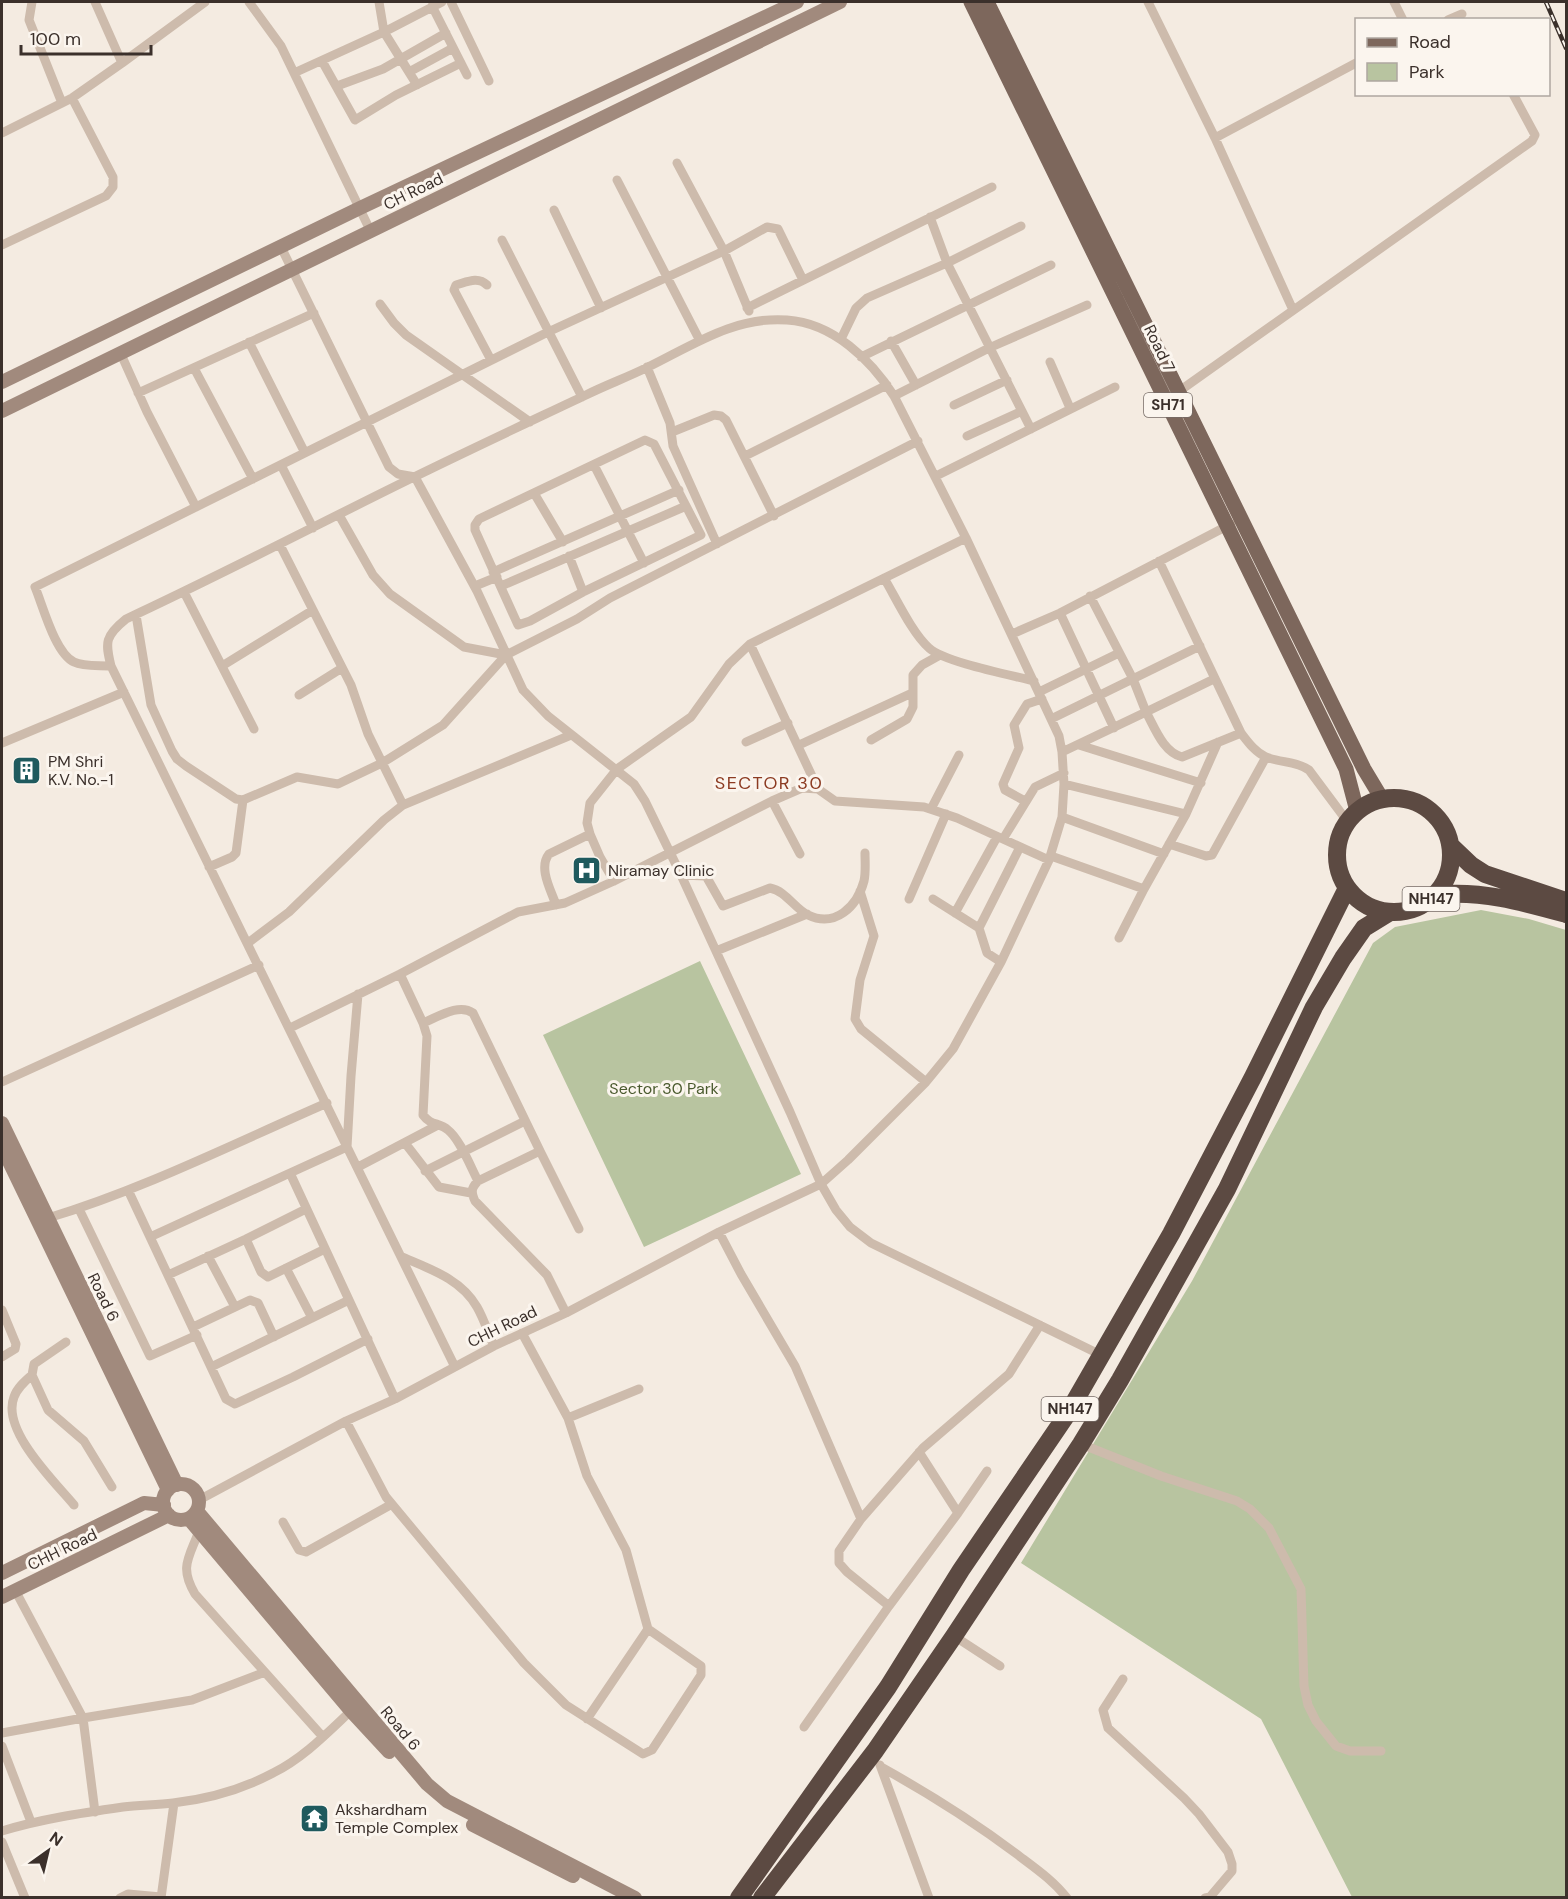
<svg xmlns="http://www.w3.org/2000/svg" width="1568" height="1899" viewBox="0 0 1568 1899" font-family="'DM Sans',sans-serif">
<rect width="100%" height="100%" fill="#f4ebe1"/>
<path fill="#b8c4a0" d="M1481 910 1529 919 1566 930V1897H1352L1261 1719 1021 1563 1192 1281 1373 943 1395 927Z
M700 961 801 1174 644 1247 543 1035Z"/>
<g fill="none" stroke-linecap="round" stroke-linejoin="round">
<path stroke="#cdbbac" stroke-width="9" d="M32 2 29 20 62 103
M95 2 122 63
M249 2 281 46 370 230
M379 2 384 32 417 85
M451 2 489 81
M1148 2 1215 138 1293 310
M1394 2 1403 20
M432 6 467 75
M1448 20 1462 14
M322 61 355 120 396 95 461 63
M409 72 453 48
M294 73 384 32 442 2
M337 86 383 69 446 33
M2 133 72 98 122 63 205 2
M1215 138 1356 63
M677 163 724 251 749 311
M617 180 699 339
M554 210 601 308
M930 217 947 263 1031 429
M502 240 582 397
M2 245 106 196 113 187V177L72 98
M281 247 389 467 398 474 415 477 477 591 523 690 548 716 634 784 645 801 681 875 790 1112 821 1184 836 1210 850 1227 871 1243 1101 1355
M487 285C478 276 467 282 456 285L454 290 491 360
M380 304 394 323 406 335 530 422
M747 308 992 187
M841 339 856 308 867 298 947 263 1021 226
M891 341 916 385
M249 342 305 453
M120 352 147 412 196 507
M861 357 1051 265
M1050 362 1070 408
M647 367 670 423 673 446 717 544
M194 368 253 479
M1178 392 1532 141 1535 135 1513 94
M138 393 314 313
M894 396 989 348 1087 305
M954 405 1007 380
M672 432 714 415 721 416 726 420 774 516
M967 436 1022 411
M645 440 654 444 701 535 583 592 530 621 518 625 475 530V525L479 519Z
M745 456 887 385
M281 465 313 528
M594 465 644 563
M936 476 1115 387
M534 493 563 542
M339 515 373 575 390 594 464 647 506 655
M280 545 351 685 368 734 403 805
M569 556 583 592
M1159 561 1241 733C1248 742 1255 752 1266 757 1281 763 1296 761 1309 770L1347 821
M493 572 679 490
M884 578C896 598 912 633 929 648 944 662 1011 675 1034 681
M475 586 497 577
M501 586 686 506
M184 592 254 729
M1060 613 1114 728
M136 615 151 705 172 751 177 759 186 766 236 799 243 800 297 777 338 784 382 763 443 725 506 655 577 619 610 598 918 441
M1012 634 1060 613 1231 524
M750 644 818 789 835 801 924 807 957 818 1049 860
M111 666C99 665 84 667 74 662 55 653 43 606 35 587L548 332 724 251 767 227 778 229 803 280
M222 666 313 610
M1214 679 1146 712C1155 728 1163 752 1182 757L1241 733
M1039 692 1119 653
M299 695 342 668
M1051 719 1200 646
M871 740 907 719 913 707V675L922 665 940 655
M746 742 788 723
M2 743 124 692
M799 745 912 693
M1079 745 1201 783
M1062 752 1146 712 1133 679 1090 596
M1064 784 1186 814
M772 801 800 854
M1025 801 1005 790 1003 784 1019 748 1014 725 1027 704 1042 699
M931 809 959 755
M1062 817 1164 854
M1003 839 1035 787 1064 773
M1169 844 1206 856 1212 855 1266 757
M1051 856 1144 889
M209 867 232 857 236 853 243 800
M681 875 706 876 723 906 770 888C786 891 794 908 808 915 835 928 857 907 864 881 866 872 865 862 865 853
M614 881 600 857 590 834 587 823 590 803 617 769 691 717 729 664 750 644 966 538
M860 891 874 936 860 980 855 1019 861 1029 926 1082
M909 899 946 814
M933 899 979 928
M556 905C551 890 538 868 549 854L590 834
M955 913 997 837
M1119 938 1144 889 1186 814 1218 742
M248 943 289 912 384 820 403 805 571 735
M716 951 807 914
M1001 962 987 953 979 928 1020 847
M400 974 518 912 565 903 614 881 772 801 802 788 818 789
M358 994 351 1076 347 1147 290 1173 395 1399
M423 1023 427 1036 423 1115C431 1126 439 1122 448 1130 460 1139 471 1168 478 1181
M290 1028 400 974 423 1023C438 1017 459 1003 473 1013L540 1151 478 1181C471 1188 471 1192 475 1201L547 1275 566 1313
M2 1082 259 965
M405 1143 439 1187 471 1193
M540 1151 579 1229
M358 1167 438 1125
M425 1171 525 1121
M128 1190 226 1399 235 1404 293 1377 368 1339
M79 1209 150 1356 197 1335
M48 1218C144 1189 235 1143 327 1103
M719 1232 741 1274 795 1366 861 1519
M150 1237 290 1173
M246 1239 261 1272 268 1277 325 1249
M208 1256 235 1307
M402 1257C430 1269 461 1279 477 1307 484 1319 488 1333 494 1346
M286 1268 312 1318
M168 1275 246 1239 306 1209
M2 1310 16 1344 15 1349 2 1357
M193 1327 250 1300 258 1303 274 1337
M522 1333 568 1418 639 1389
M66 1342 34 1364 32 1375 48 1410 84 1441 112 1487
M211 1367 349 1300
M32 1375C25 1381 17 1388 14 1397 1 1430 54 1481 74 1505
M346 1421 386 1497 524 1663 566 1705 643 1754 652 1750 701 1675V1666L648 1629 626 1550 587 1476 568 1418
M1081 1444 1161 1476 1237 1501 1250 1509 1269 1528 1301 1589 1304 1686 1308 1705 1316 1721 1336 1746 1350 1751H1381
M919 1452 958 1513
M987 1471 958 1513 889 1606 847 1572 839 1563V1551L861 1519 923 1448 1009 1374 1040 1325
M199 1500 346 1421 395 1399 494 1346 566 1313 719 1232 821 1184 848 1160 926 1082 953 1049 1001 962 1049 860 1062 817 1064 784 1062 752 1059 736 966 538 894 396C871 360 833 323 787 320 735 316 693 345 648 367 628 377 606 385 586 395 529 422 471 449 414 477 318 524 223 574 126 619 105 636 105 642 111 666L455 1367
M283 1522 299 1550 306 1552 392 1504
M199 1531C189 1558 179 1567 195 1594L323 1737
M15 1590 83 1718 192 1700 265 1672
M954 1636 1000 1666
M1123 1679 1103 1710 1108 1728 1184 1798 1199 1814 1228 1852 1232 1864V1871L1210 1897 1205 1898
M587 1719 648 1629
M804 1727 889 1606
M2 1733 83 1718 95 1812
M2 1746 31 1822
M880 1765 929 1898
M881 1767C928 1793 974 1822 1018 1855 1035 1868 1053 1880 1067 1898
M2 1831C41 1819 82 1813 123 1807 139 1805 156 1805 173 1803 207 1799 243 1789 273 1773 305 1757 329 1731 355 1707
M2 1842 25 1898
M120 1898 128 1894 161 1897
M161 1898 174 1803"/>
<path stroke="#a18a7d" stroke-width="14" d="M2 382 360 208 797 2
M2 411 840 2
M2 1123 177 1485
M2 1147 168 1490
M163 1502a18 18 0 1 1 36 0a18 18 0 1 1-36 0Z
M197 1511 427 1784 447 1801 635 1898
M189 1519 351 1711 389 1752
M2 1573 144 1503 164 1505
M2 1597 169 1515
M473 1825 573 1876"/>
<path stroke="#7d675c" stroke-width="15" d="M971 2 1346 769 1357 811
M987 2 1364 769 1382 799"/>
<path stroke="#5c4a42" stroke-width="18" d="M1337 855a57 57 0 1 1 114 0a57 57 0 1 1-114 0Z
M1450 845 1471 865 1485 874 1566 901
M1435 895C1481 890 1523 902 1566 914
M739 1898 888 1687 961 1570 1068 1413 1171 1234 1253 1077 1347 888
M762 1898 875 1751 954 1636 1081 1444 1120 1380 1227 1189 1314 1007 1343 958 1364 928 1390 912"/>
<defs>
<path id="rail" d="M1546 2 1566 48"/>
</defs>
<use href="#rail" stroke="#3b302b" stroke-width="4.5"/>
<use href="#rail" stroke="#fbf5ee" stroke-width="2" stroke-dasharray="7" stroke-linecap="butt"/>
</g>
<defs>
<symbol id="building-square" viewBox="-11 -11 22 22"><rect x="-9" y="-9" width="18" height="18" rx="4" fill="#1f5a5e" stroke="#fbf5ee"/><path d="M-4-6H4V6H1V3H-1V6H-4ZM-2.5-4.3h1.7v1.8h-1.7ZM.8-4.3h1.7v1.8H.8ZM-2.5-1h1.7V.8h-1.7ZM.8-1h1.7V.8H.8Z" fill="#fff"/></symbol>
<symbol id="hospital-square" viewBox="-11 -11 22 22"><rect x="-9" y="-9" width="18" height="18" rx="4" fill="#1f5a5e" stroke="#fbf5ee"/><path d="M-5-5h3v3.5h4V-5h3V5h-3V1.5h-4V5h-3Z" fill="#fff"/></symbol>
<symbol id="temple-square" viewBox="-11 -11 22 22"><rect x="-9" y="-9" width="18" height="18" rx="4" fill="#1f5a5e" stroke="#fbf5ee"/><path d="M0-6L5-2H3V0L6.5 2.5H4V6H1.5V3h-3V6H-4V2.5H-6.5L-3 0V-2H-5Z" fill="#fff"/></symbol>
</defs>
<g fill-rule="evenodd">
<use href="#building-square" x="10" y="754" width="33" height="33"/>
<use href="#hospital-square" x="570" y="854" width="33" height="33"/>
<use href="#temple-square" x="298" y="1802" width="33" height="33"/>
</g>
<g text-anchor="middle" stroke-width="6" stroke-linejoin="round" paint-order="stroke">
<g fill="#fbf5ee" stroke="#756b66" stroke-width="1.5">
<rect x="1144" y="393" width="48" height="24" rx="4.5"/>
<rect x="1402.5" y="887" width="57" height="24" rx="4.5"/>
<rect x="1041.5" y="1397" width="57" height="24" rx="4.5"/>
</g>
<g font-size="15" font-weight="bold" fill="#3b302b">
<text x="1168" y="410">SH71</text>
<text x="1431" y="904">NH147</text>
<text x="1070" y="1414">NH147</text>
</g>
<g font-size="16" fill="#3b302b" stroke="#fbf5ee">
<text transform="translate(413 191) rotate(-26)" y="6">CH Road</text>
<text transform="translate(1160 348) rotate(64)" y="6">Road 7</text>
<text transform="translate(104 1297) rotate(64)" y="6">Road 6</text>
<text transform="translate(502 1326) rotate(-26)" y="6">CHH Road</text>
<text transform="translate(62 1549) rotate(-26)" y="6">CHH Road</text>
<text transform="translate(401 1728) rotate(50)" y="6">Road 6</text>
</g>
<g font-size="16" fill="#3b302b" stroke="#fbf5ee" text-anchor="start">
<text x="48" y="767">PM Shri<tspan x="48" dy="18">K.V. No.-1</tspan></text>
<text x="608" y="876">Niramay Clinic</text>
<text x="335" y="1815">Akshardham<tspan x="335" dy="18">Temple Complex</tspan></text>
</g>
<g font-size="16" fill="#4a5a2e" stroke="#fbf5ee">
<text x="664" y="1094">Sector 30 Park</text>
</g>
<g font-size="18" letter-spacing="1.5" fill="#8c3b22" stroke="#fbf5ee">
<text x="769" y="789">SECTOR 30</text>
</g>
</g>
<rect width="1568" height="1899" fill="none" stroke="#3b302b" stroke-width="6"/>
<rect x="1355" y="18" width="195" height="78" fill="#fbf5ee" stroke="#aea6a0" stroke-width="1.5"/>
<rect x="1367" y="38" width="30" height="9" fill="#7d675c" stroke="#aea6a0" stroke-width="1.5"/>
<text x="1409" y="48" font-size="18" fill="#3b302b">Road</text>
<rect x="1367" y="63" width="30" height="18" fill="#b8c4a0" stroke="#aea6a0" stroke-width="1.5"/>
<text x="1409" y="78" font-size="18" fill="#3b302b">Park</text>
<g transform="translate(48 1851) rotate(34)" stroke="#fbf5ee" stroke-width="4.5" paint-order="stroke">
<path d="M0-4.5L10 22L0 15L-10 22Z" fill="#3b302b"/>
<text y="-9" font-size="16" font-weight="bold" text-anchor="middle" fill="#3b302b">N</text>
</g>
<path d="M21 45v9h130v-9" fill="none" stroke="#3b302b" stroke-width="3"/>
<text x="30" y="45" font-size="18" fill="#3b302b" stroke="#fbf5ee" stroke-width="4.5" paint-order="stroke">100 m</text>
</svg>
